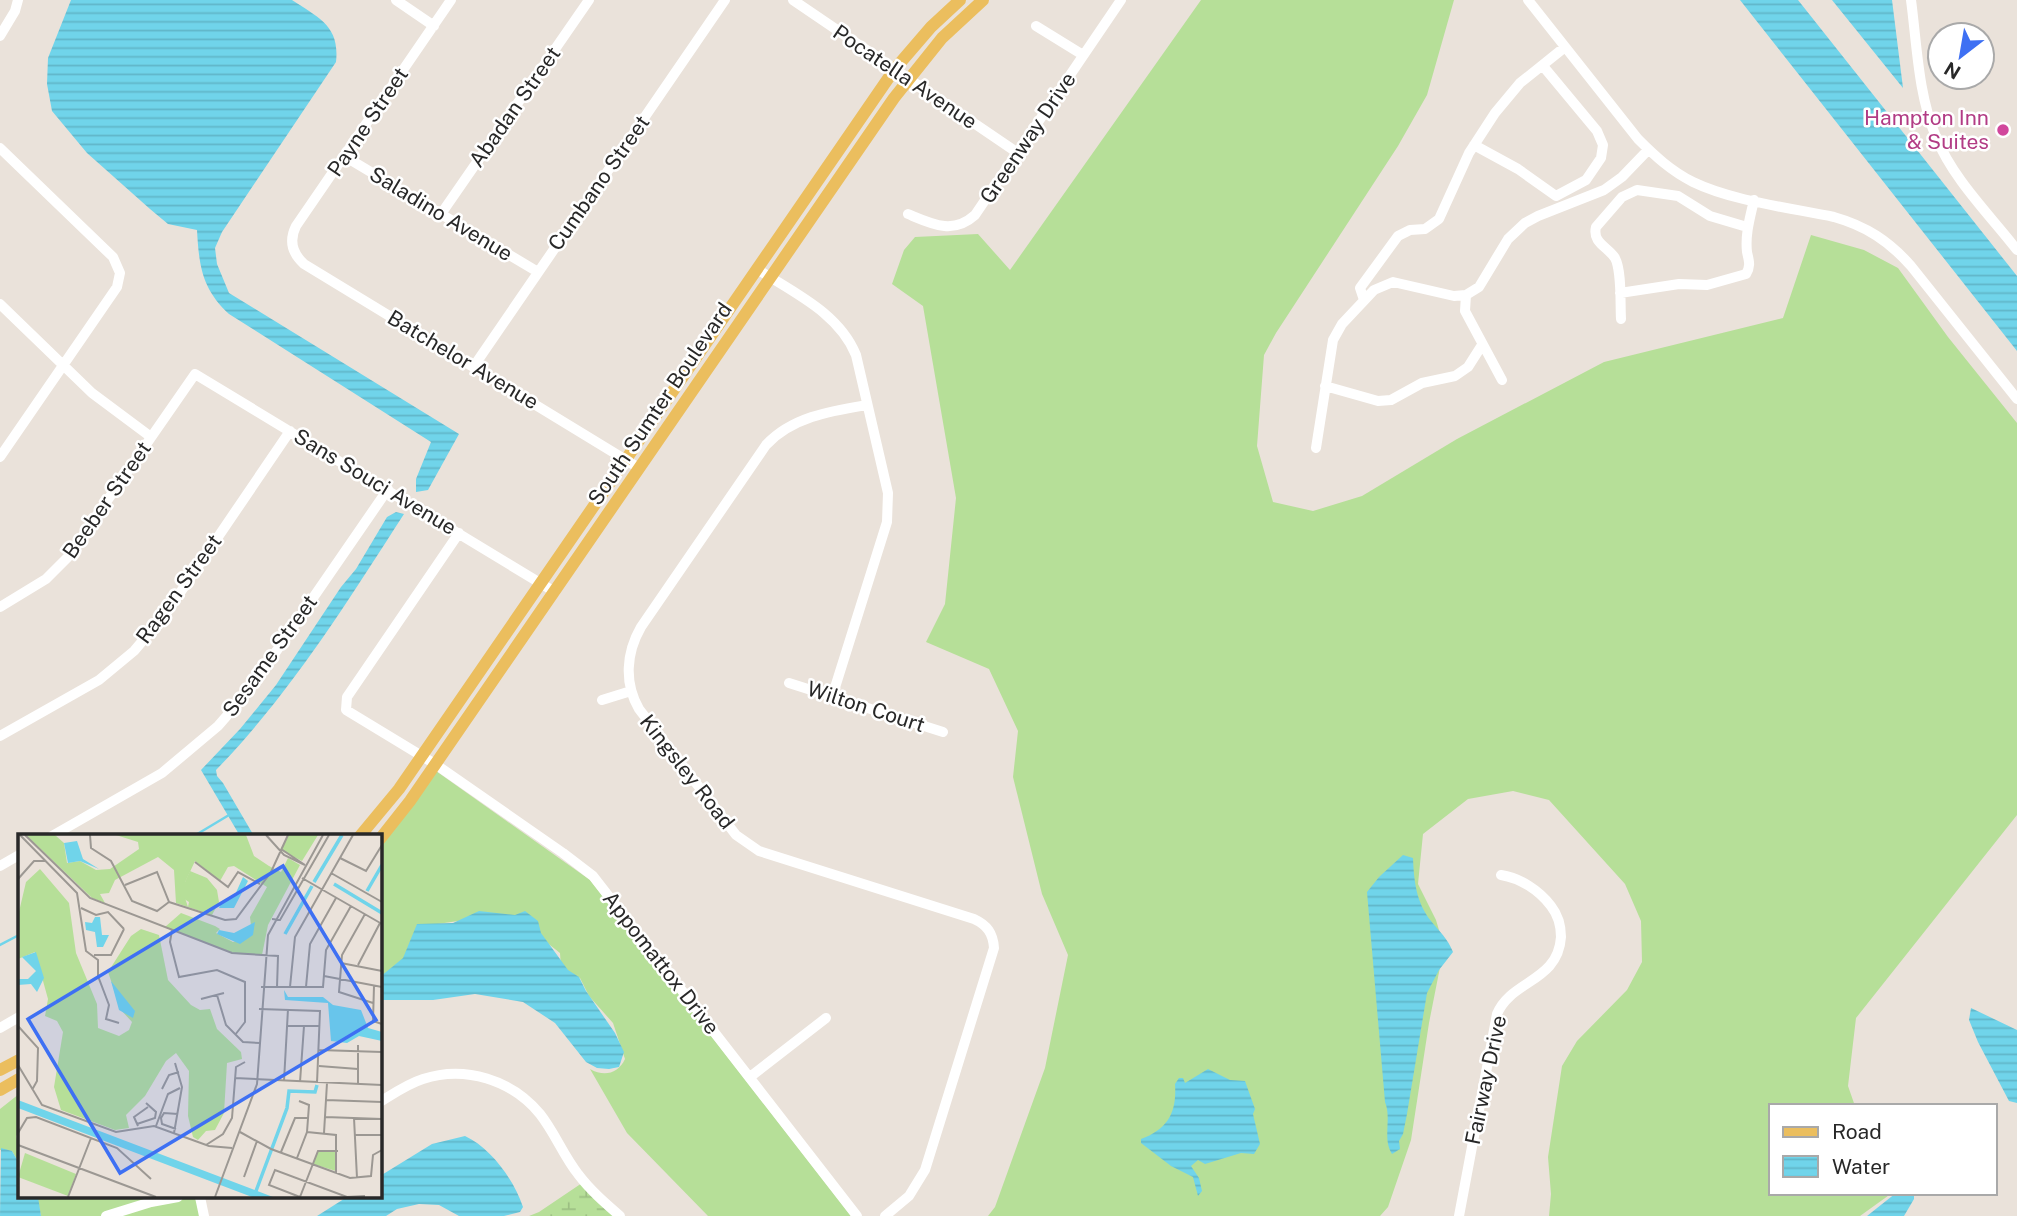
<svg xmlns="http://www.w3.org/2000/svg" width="2017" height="1216" viewBox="0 0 2017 1216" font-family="'Public Sans',sans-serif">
<defs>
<pattern id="wetland-marsh" width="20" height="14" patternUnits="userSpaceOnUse" patternTransform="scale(1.75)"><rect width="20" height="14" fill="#b6df98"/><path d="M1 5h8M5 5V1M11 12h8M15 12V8" fill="none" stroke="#9cbf83"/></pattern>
<pattern id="water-rules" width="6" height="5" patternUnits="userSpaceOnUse" patternTransform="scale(1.75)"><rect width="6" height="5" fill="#70d4ea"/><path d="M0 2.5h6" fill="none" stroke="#61b6c9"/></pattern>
</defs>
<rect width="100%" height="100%" fill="#eae2da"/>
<path fill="#b6df98" d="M1201 0H1454L1427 95 1398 146 1276 333 1264 355 1257 446 1273 502 1313 511 1362 496 1457 439 1604 362 1783 318 1811 235 1864 250 1898 268 1948 337 2017 423V815L1856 1018 1848 1086 1855 1106H1770V1193H1892L1860 1216H1549L1551 1194 1548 1157 1562 1066 1577 1041 1627 990 1642 962 1641 921 1625 884 1549 800 1513 791 1468 799 1423 834 1418 884 1436 920 1444 947 1429 1023 1411 1140 1388 1207 1380 1216H988L995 1207 1045 1068 1068 955 1042 894 1013 777 1018 731 989 669 926 642 945 604 956 498 923 306 892 284 904 250 915 237 978 234 1010 270Z
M436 771 590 880 851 1216H708L627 1133 590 1069C604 1077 618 1074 625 1059L613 1023 589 996 580 978 561 967 560 953 541 938 458 921 424 926 413 949 380 984V845Z
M19 1094V1133L16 1136 19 1147V1163L12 1151 0 1150V1109Z
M37 1197H194L205 1216H41Z"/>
<path fill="url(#wetland-marsh)" d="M585 1181 614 1216H529L539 1212Z"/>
<path fill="url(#water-rules)" d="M71 0H292C319 18 340 26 336 62L222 232 215 248 217 264 229 293 459 434 428 490 416 492V479L431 442 229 314C202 289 199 266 197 230L168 224 150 209 87 153 52 111 47 84 48 58Z
M1740 0H1798L2017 276V351Z
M1832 0H1892L1903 88Z
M396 512 404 514C346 604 290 694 216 770L217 776 223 783 254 836H240L201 770 240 729 276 685 341 587 356 569 387 517Z
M1403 855 1413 858C1414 881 1416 902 1431 921 1440 932 1448 939 1453 952L1439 970 1427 993 1407 1114 1403 1134 1399 1141 1400 1149 1392 1154C1382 1138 1392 1119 1385 1102L1367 892 1379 877Z
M479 911 515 915 525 911 538 921 541 933 568 970 579 977 586 991 615 1033 624 1052 619 1067 609 1069 597 1068 586 1062 555 1023 523 1002 475 994 433 1000H380V977L403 958 417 924 453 923Z
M1971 1008 2017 1030V1103L2009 1101 1978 1042 1969 1020Z
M1208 1069 1230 1080 1245 1081 1255 1109 1253 1114 1260 1144 1254 1154 1241 1153 1205 1164 1198 1160 1191 1166 1199 1178 1202 1191 1198 1196 1193 1177 1171 1166 1141 1143V1139C1168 1129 1177 1112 1175 1084L1179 1078H1183L1185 1083Z
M465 1136C491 1148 514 1180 523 1207L520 1212 504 1216H459L439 1205 419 1204 397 1209 386 1216H317L347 1197H380V1176L432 1144Z
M1 1148 12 1151 19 1163V1197H38L41 1216H0Z
M1896 1193H1914V1199L1904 1216H1867Z"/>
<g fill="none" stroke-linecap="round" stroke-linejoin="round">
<path stroke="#70d4ea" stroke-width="2.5" d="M194 836 229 815
M0 945 19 935"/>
<path stroke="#fff" stroke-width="10" d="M396 0 434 26
M451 0 296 226C289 240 292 253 304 264L639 468
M793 0 1018 153
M1528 0 1638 139C1655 156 1671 171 1693 182 1732 201 1791 208 1834 217 1866 226 1889 241 1911 266L2017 399
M1911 0C1917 45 1918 94 1936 137 1953 179 1989 214 2017 250
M1036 26 1083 55
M0 36 15 11 18 0
M1474 145 1518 169 1556 196 1586 180 1601 158 1603 145 1597 131 1543 66
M0 148 113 257 120 273 117 287 0 457
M344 156 538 272
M441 214 589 0
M908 214C932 224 953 235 975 215L1121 0
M757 269C794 293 839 313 856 355L888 493 887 522 832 697
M1620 293 1679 284 1707 285 1746 274C1751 266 1749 261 1747 252 1745 234 1750 218 1754 200
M1466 295 1465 311 1502 380
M1364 300 1360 288 1398 236 1410 230 1425 229 1439 219 1469 153 1495 113 1520 83 1565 47
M0 304 92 393 151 437
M1621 319C1620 303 1622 271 1615 258 1608 247 1592 243 1596 227L1622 197 1637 190 1678 196 1710 216 1747 227
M474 366 725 0
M1325 386 1378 401 1391 400 1422 383 1455 376 1468 367 1482 345
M867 405C831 411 792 417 766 445L641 627C626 653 624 683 639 709L736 835 759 851 974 919C987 925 993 933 994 948L925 1170 909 1196 885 1216
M1316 448 1333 340 1342 324 1374 290 1393 282 1454 296 1466 295 1479 287 1508 239 1525 223 1538 216 1604 190 1622 177 1648 150
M459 533 347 697 346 710 435 764 563 853 593 876 857 1216
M0 607 46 579 68 557 195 374 555 592
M789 683 943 732
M602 700 631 691
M0 736 99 680 134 651 167 612 290 431
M52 836 162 773 218 726 251 688 388 489
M0 866 19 855
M0 1028 19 1017
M750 1077 826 1018
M380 1102C393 1094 407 1084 423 1079 465 1065 512 1080 540 1114 555 1133 563 1155 578 1174 590 1190 605 1203 620 1216
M200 1197 204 1216
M106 1216 151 1202 178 1197
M1459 1216 1497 1014C1511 980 1558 982 1561 937 1561 926 1558 915 1551 906 1539 890 1520 878 1501 875"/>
<path stroke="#ebbe5e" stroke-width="12" d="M360 836 399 789 894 70 931 27 960 0
M380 839 410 801 894 98 942 38 983 0
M0 1070 19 1060
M0 1090 19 1079"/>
</g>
<circle fill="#d1479c" stroke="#fff" stroke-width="2.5" cx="2003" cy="130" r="7"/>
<g text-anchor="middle" stroke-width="5" stroke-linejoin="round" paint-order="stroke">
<g font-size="21" fill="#282828" stroke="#fff">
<text transform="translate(905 77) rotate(34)" y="7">Pocatella Avenue</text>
<text transform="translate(515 107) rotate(-55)" y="7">Abadan Street</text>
<text transform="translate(368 122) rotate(-56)" y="7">Payne Street</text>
<text transform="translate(1028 138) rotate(-56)" y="7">Greenway Drive</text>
<text transform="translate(599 183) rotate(-55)" y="7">Cumbano Street</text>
<text transform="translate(441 214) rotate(31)" y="7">Saladino Avenue</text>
<text transform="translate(463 360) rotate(31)" y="7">Batchelor Avenue</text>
<text transform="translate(660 404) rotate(-56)" y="7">South Sumter Boulevard</text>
<text transform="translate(375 482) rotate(31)" y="7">Sans Souci Avenue</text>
<text transform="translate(107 500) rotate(-55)" y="7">Beeber Street</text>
<text transform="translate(179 589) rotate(-54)" y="7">Ragen Street</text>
<text transform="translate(270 656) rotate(-54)" y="7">Sesame Street</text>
<text transform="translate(866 707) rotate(18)" y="7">Wilton Court</text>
<text transform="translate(687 772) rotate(52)" y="7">Kingsley Road</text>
<text transform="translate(661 963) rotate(52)" y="7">Appomattox Drive</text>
<text transform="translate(1486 1080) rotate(-78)" y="7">Fairway Drive</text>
</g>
<g font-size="21" fill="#b23c85" stroke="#fff" text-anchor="end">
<text x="1989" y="125">Hampton Inn<tspan x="1989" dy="24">&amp; Suites</tspan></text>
</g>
</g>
<g transform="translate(18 834)">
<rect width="364" height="364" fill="#eae2da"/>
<path d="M8 1H37L46 9 49 29 62 27 78 36 92 35 121 15 120 8 98 1H228L236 22 251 32 263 38 270 24 282 31 250 91 244 121 218 120 147 93 163 79 197 92 202 95 198 99 215 108 234 101 232 83 249 53 216 32 210 33 202 47 177 27 164 55 170 73 158 69 156 36 140 23 97 46 91 59 82 60 87 69 74 64ZM270 1H300L284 27 262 16ZM22 35 51 69 58 119 79 170 80 194 101 202 111 196 114 188 103 176 90 138 113 102 123 95 141 101 150 146 173 171 182 176 192 175 199 195 223 218 224 225 209 229 206 279 197 296 188 297 180 306 175 303 170 282 171 237 158 219 148 227 127 262 108 281 111 294 97 296 43 276 36 253 45 198 39 187 27 182 30 165 17 118 0 125V82L8 48ZM300 318H319L318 337 295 330Z" fill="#b6df98"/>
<path d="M7 319 58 340 50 362 0 343Z" fill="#b6df98"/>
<path d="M172 37 189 44 199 56 201 68 194 81 170 73 171 68 163 63 159 50 167 48Z" fill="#b6df98"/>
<path d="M59 7 65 25 81 35 62 27 50 29 46 9ZM225 43 230 47 216 74H201L204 67 216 63ZM77 83H82L84 101H91L85 113H79L77 98 68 96 67 88 74 89ZM237 88 235 101 222 110 199 100 201 96 216 99ZM18 118 26 144 19 158 13 150 0 151V145H10L18 137 4 123ZM93 147 117 177 115 184 101 176ZM266 156 270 163H305L315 171 343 176 350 194 364 198V207L341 202 329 209 313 207 310 169 267 166ZM0 266 255 363H234L126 322 0 274Z" fill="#70d4ea"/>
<path fill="none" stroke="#70d4ea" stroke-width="3.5" d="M296 48 324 1M316 50 364 79M349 57 364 31M267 100 294 52M238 357 269 274 271 257 297 258 299 251"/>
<path fill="none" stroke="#9c9893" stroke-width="2" d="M2 1 59 59 68 117 80 126V142L91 171 88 185 101 189M7 1 72 64 214 119 260 122 259 153M72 1 73 14 93 27 114 67 139 77 151 68 139 38 107 51M248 1 266 21 287 31M263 15 287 31M322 24 348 37 364 11M177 28 210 53 220 38 242 50M313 39 364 68M284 44 364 90M0 45 16 27H28M151 68 207 86 218 85 253 38 270 1M63 74 78 81 90 78 106 95M347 80 324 121 321 158 355 169M254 85 262 86 311 1M154 96 152 108 161 143 199 136 227 148V188L217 201M76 121H93L106 95M323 129 364 137M340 131 362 89M306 142 364 153M356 152 355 187 364 190M243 153H305L308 116 333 72M272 153 277 103 335 1M288 153 292 110 318 64M199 161 208 191 225 208 242 209M183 165 206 159M241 175 302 177 299 249M0 192 20 214 19 247 14 256M269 192H302M301 216 364 218M0 231 24 271 98 298 136 292 191 312 214 314M301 232 340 235M217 244 364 251M266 247 270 175M282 248 286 192M340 251V211M144 255 151 241 161 238M308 266 364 268M307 283 364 285M336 284 339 344M119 290 137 284 138 278 128 269M120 292 116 283 130 273M138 292 150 260 162 254M158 295 144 290 143 284 146 279 160 280M222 298 253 315 332 344 353 342 355 321 364 316M289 298 318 301V339M0 299 9 284 18 283 99 314 133 345M156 299 164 253 157 229M306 299 309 249M336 301H364M0 311 138 363M188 311 205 300 214 284 218 233 227 228M263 318 277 284H290M279 324 289 298 291 271 281 267M226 343 239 307M50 363 73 304M197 363 239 250 250 101 305 1M282 363 251 351 257 336 329 363 347 362M282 363 300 317H320"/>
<path fill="#3e70f3" fill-opacity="0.15" stroke="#3e70f3" stroke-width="3.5" d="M265 32 358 186 102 339 10 185Z"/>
<rect width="364" height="364" fill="none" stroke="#282828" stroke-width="3.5"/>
</g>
<rect x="1769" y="1104" width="228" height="91" fill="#ffffff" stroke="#a9a9a9" stroke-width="2"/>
<rect x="1783" y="1127" width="35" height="10" fill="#ebbe5e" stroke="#a9a9a9" stroke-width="2"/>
<text x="1832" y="1139" font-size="21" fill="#282828">Road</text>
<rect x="1783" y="1156" width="35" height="21" fill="url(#water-rules)" stroke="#a9a9a9" stroke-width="2"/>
<text x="1832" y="1174" font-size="21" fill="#282828">Water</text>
<g transform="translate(1961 56) rotate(211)"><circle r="33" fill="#ffffff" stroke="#a9a9a9" stroke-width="2"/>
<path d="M0-5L12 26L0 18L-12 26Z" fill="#3e70f3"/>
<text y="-10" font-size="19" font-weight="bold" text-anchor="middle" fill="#282828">N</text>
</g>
</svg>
